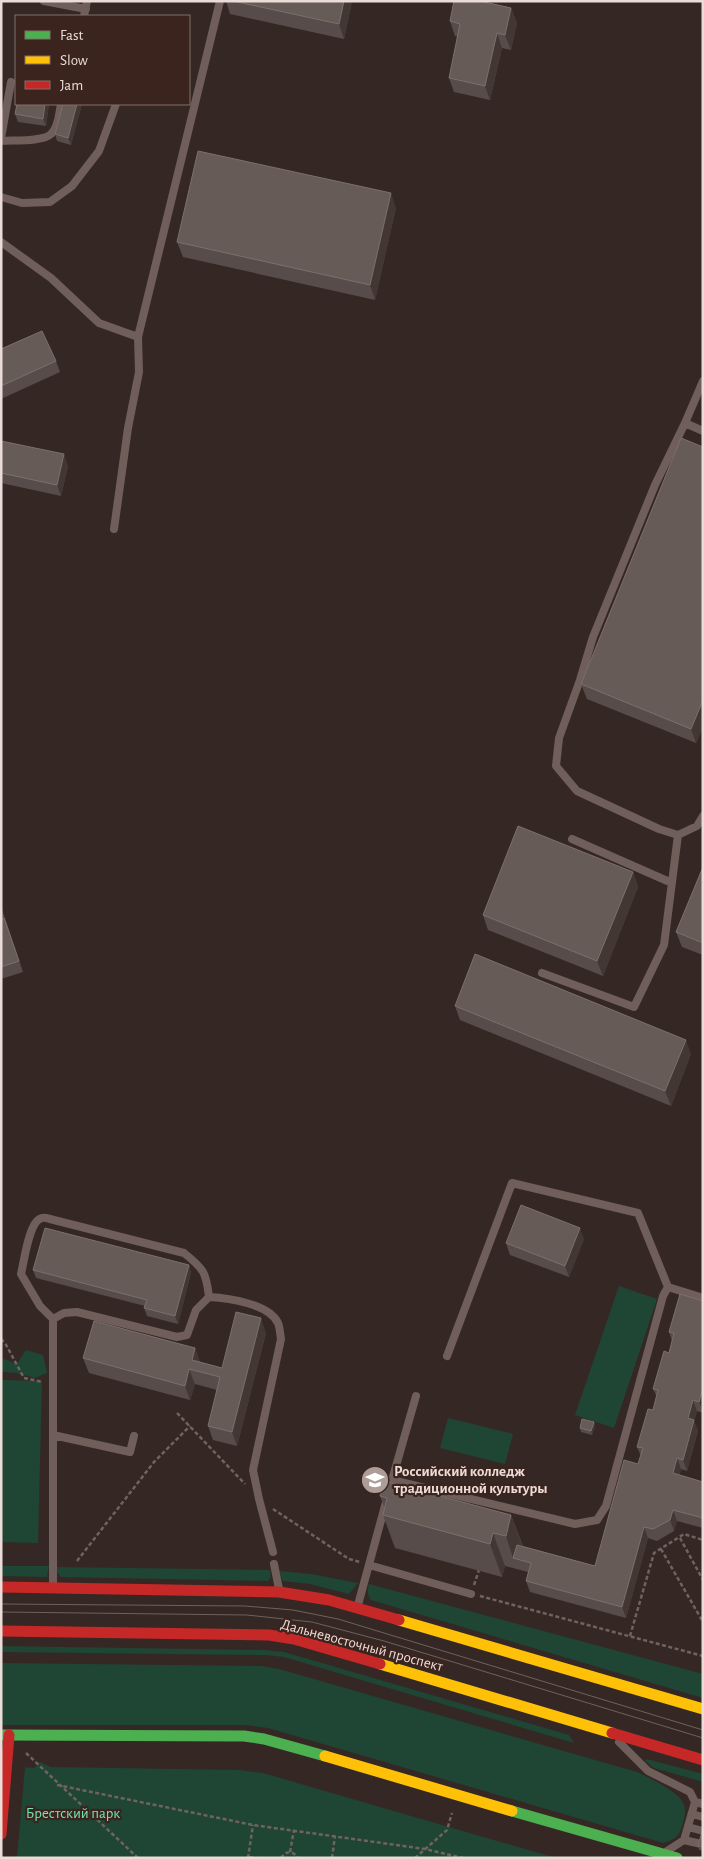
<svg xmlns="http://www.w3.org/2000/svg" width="704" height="1859" viewBox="0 0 704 1859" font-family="'Alegreya Sans',sans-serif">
<rect width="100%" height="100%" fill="#352824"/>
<path fill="#1f4534" d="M619 1286 657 1299 614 1428 575 1415Z
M26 1350 43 1355 47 1373 35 1378 16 1373 1 1372V1358L17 1364Z
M1 1380 42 1381 38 1543 1 1542Z
M448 1418 513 1434 505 1464 440 1448Z
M1 1566H49L47 1577 1 1576Z
M57 1567 270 1570 271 1577 268 1581 61 1577 57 1572Z
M279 1571 311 1574 358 1583 349 1594 310 1584 283 1581Z
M369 1584 703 1674V1698L371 1600C367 1594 367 1590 369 1584Z
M1 1646 264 1650 284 1652 569 1735 574 1743 284 1657 265 1655 1 1652Z
M1 1663 262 1666 279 1669 637 1772C649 1778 678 1791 683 1803 687 1810 684 1819 682 1826 679 1837 674 1840 663 1843L268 1728 245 1725H1Z
M647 1759 703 1774V1782L654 1768 645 1761Z
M40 1762 51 1767 239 1770 263 1773 556 1858H17L25 1767 34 1768Z"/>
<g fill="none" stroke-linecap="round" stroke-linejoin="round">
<path stroke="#70635f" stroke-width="2.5" stroke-dasharray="4 2.5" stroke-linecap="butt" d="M1 1339 5 1343 24 1378 43 1382
M177 1413 245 1484
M273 1509 349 1559 360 1562
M680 1538 703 1580
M661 1549 703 1622
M77 1561 154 1462 190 1426
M474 1585 479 1570
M480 1596 703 1656
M630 1636 654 1553 684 1534 703 1540
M26 1753 138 1858
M57 1785 253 1825 425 1849 463 1858
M290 1852 294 1830
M249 1857 257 1858
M248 1858 253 1825
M281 1858C286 1850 294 1851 298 1858
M332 1858 335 1836
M415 1858 447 1830 452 1813"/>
<path stroke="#6f5e5a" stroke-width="8" d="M44 1 86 9
M84 16 87 1
M1 138 11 82
M1 141C13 140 43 142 51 134 59 127 59 113 61 104
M1 197 22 203 50 202 72 186 99 151 116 104
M1 242 51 278 99 323 138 337 139 372 128 428 114 529
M138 337 220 1
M703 381 685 423 703 431
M685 423 655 485 593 637 580 680 559 738 556 766 577 791 659 829 678 835 697 826 703 816
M572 839 672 883
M542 973 634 1007 664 945 678 835
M53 1319 64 1313 77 1312 177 1337 187 1335 196 1310 209 1297C229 1298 269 1304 278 1323 280 1328 280 1334 281 1339L253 1470 259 1499 273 1552
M447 1356 512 1183 638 1213 668 1287
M53 1435 130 1452 134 1436
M392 1480 416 1396
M274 1564 279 1589
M369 1565 471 1594
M53 1587V1319L40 1306 21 1274C24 1262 29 1220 42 1218 45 1217 47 1218 50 1219L184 1253C204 1269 206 1272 209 1297
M358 1605 392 1480 575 1524 597 1520 606 1506 663 1296 668 1287 703 1298
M619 1742 648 1771 690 1792 695 1802 703 1804
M692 1814 703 1817
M688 1827 703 1831
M684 1840 695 1802
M667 1851 684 1840 701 1844"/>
<path stroke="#4caf50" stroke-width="11" d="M1 1735 244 1736 264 1739 325 1756
M512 1811 677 1858"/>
<path stroke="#ffc107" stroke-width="11" d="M399 1620 703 1709
M380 1664 612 1733
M325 1756 512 1811"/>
<path stroke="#c62828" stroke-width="11" d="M1 1587 279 1592 329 1600 399 1620
M1 1631 269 1635 294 1639 380 1664
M612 1733 703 1760
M1 1834 9 1735"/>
<path stroke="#6e615e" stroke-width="1" d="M1 1604 245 1606 293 1610 338 1619 703 1730
M1 1612 247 1615 312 1622 384 1641 703 1738"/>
</g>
<path fill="#574c49" d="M226 1H352L344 39 230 14Z
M511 8 517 23 511 50 502 48 490 100 454 92 449 78 458 37 455 36 450 21Z
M49 104 46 126 18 122 15 114Z
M63 104H82L71 145 57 141 55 134Z
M396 208 375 300 183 257 177 242Z
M1 349 56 361 60 372 1 399Z
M1 441 68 466 61 496 1 483Z
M703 447V727L696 743 587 699 581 684Z
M703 867V955L682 947 676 932Z
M633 872 638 887 603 976 488 930 483 915Z
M1 906 23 972 1 979Z
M455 1006 691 1054 671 1106 460 1020Z
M584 1239 569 1277 510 1255 506 1243Z
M189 1265 191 1273 178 1324 147 1316 144 1308 145 1306 36 1278 33 1270Z
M703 1301V1413L697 1411 694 1421 698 1431 687 1471 681 1469 679 1475 703 1482V1528L677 1521 674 1531 657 1541 648 1538 626 1618 530 1592 526 1581 528 1572 505 1566 502 1577 395 1548 383 1515 385 1509 380 1496 511 1515 523 1546 595 1566 638 1464 641 1456 637 1447 653 1410 657 1397 653 1389 669 1353 672 1341 669 1332Z
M266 1333 237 1446 213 1440 208 1426 217 1390 195 1384 190 1400 89 1373 83 1358 195 1348 200 1362 222 1368Z
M594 1422 595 1426 592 1435 581 1432 580 1428Z
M703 1828V1851L699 1850 698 1846Z"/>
<path fill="#433734" d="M344 1H352L344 39 339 24Z
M511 8 517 23 511 50 505 35Z
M497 33 502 48 490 100 485 86Z
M45 104H49L46 126 43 119Z
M77 104H82L71 145 68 138Z
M391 193 396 208 375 300 370 285Z
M64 454 68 466 61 496 57 485Z
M703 700V727L696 743 691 729Z
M633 872 638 887 603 976 597 961Z
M686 1040 691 1054 671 1106 665 1091Z
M580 1228 584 1239 569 1277 565 1266Z
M189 1265 191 1273 178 1324 175 1316Z
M261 1318 266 1333 237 1446 232 1432Z
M195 1348 200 1362 192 1360Z
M189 1369 195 1384 190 1400 185 1386Z
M703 1388V1412L699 1402Z
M693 1400 697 1411 694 1421 698 1431 687 1471 683 1460 688 1418Z
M594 1422 595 1426 592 1435 591 1431Z
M677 1458 681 1469 677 1485 673 1473Z
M673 1510 677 1521 674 1531 670 1520Z
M511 1515 523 1548 513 1558 506 1536Z
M644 1527 648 1538 626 1618 622 1607Z
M493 1533 505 1566 502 1577 490 1544Z"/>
<path fill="#675b58" stroke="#7c706c" d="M233 1H344L339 24Z
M454 1H480L511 8 505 35 497 33 485 86 449 78 460 24 450 21Z
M17 104H45L43 119 15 114Z
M63 104H77L68 138 55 134Z
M198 151 391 193 370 285 177 242Z
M42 331 56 361 1 386V349Z
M681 438 703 447V700L691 729 581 684Z
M1 441 64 454 57 485 1 473Z
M518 826 633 872 597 961 483 915Z
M703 867V943L676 932Z
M4 918 19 961 1 967V919Z
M475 954 686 1040 665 1091 455 1006Z
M521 1205 580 1228 565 1266 506 1243Z
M45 1228 189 1265 175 1316 144 1308 147 1300 33 1270Z
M680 1294 703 1301V1388L699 1402 693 1400 688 1418 694 1420 683 1460 677 1458 673 1473 703 1482V1518L673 1510 670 1520 653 1529 644 1527 622 1607 526 1581 531 1563 513 1558 517 1545 595 1566 624 1460 638 1464 643 1448 637 1447 648 1409 653 1410 658 1390 653 1389 664 1351 669 1353 674 1333 669 1332Z
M236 1312 261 1318 232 1432 208 1426 220 1377 189 1369 185 1386 83 1358 94 1321 195 1348 192 1360 222 1368Z
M582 1419 594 1422 591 1431 580 1428Z
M384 1481 511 1515 506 1536 493 1533 490 1544 383 1515 387 1498 380 1496Z
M703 1828V1847L698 1846Z"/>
<defs>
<symbol id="university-disc" viewBox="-11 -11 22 22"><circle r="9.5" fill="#ac9d98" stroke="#3b241e"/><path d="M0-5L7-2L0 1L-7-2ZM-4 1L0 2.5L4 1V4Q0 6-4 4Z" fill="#fff"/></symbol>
</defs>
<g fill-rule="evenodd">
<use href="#university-disc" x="359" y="1464" width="32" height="32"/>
</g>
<g text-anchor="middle" stroke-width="4.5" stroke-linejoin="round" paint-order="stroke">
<g font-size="15" font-weight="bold" fill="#ecdcd7" stroke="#3b241e" text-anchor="start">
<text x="394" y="1476">Российский колледж<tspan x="394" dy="17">традиционной культуры</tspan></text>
</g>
<g font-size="15" fill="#ecdcd7" stroke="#3b241e">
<text transform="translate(362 1645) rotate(15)" y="5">Дальневосточный проспект</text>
</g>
<g font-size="15" fill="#73e4b3" stroke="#3b241e">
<text x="73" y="1818">Брестский парк</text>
</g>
</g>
<rect width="704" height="1859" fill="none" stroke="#ecdcd7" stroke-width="5"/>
<rect x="15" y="15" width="175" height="90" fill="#3b241e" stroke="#826e68"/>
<rect x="25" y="31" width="25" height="8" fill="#4caf50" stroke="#826e68"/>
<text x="60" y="40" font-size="15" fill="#ecdcd7">Fast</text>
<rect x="25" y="56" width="25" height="8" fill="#ffc107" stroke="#826e68"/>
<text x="60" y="65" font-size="15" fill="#ecdcd7">Slow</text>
<rect x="25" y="81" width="25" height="8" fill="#c62828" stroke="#826e68"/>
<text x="60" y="90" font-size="15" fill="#ecdcd7">Jam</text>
</svg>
